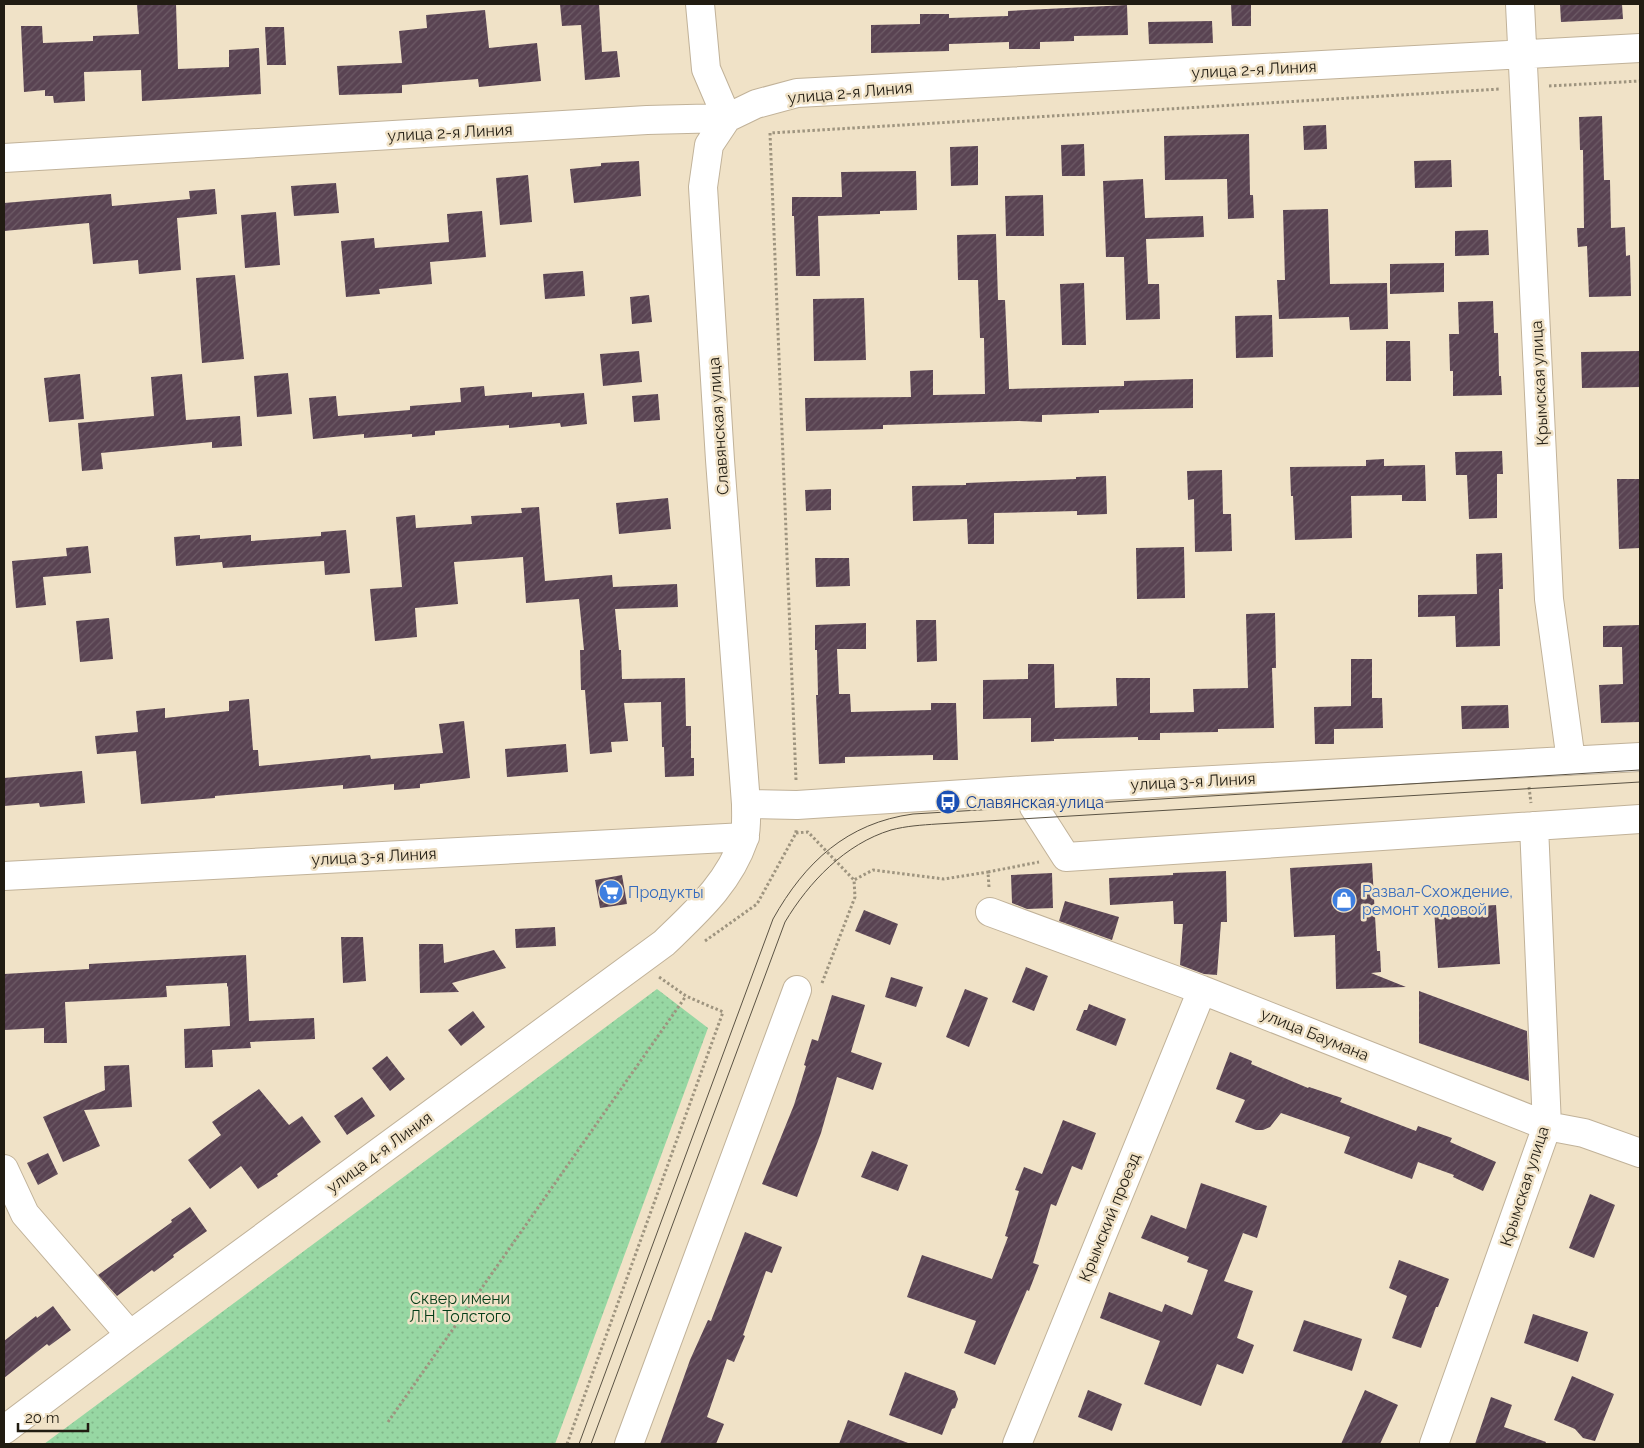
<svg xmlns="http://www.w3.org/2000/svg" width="1644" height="1448" viewBox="0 0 1644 1448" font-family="Raleway,sans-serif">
<defs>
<pattern id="park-dots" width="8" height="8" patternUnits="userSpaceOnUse" patternTransform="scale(1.25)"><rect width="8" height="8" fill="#97d7a3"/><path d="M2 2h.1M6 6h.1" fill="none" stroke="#82b88b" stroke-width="1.8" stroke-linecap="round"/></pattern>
<pattern id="building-hatch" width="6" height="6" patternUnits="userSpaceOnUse" patternTransform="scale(1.25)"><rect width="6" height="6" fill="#594352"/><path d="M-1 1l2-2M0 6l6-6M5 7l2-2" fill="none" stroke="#6d5b66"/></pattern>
</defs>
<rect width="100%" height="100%" fill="#f0e2c7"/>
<path fill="url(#park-dots)" d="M657 989 708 1028 555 1444H44Z"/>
<path fill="url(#building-hatch)" d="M137 4H176L178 69 229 67V50L259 48 261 94 142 101 141 70 84 72 85 101 54 103 53 96H45V90L24 92 21 26H42L43 43 93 41V36L139 34Z
M560 4H599L602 52 617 51 620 77 585 80 581 25 562 26Z
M1231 4H1251V26H1232Z
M1560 4H1622L1623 19 1561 22Z
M1127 5 1128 35 1074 36V41L1040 42V49H1009V42L949 44V51L871 53V25L920 24V14H949V18L1008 16V11Z
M485 10 489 48 537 43 541 81 479 87 478 79 402 85V93L339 95 337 66 402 63 399 31 427 28 426 15Z
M1212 21 1213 43 1149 44 1148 22Z
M265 27H284L286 65H267Z
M1602 116 1604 180H1610L1611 228 1625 227 1626 256 1630 255 1631 296 1589 297 1587 246 1578 247 1577 228H1584L1583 150H1580L1579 117Z
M1326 125 1327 149 1304 150 1303 126Z
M1249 134 1250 195H1253L1254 218 1228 219 1227 179 1165 180 1164 136Z
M1084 144 1085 176H1062L1061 145Z
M978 146V185L951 186 950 147Z
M1451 160 1452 187 1415 188 1414 161Z
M639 161 641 196 574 203 570 169 601 166V163Z
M916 171 917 210 880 211V214L818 216 820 276H796L794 216H792V197H842L841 172Z
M528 175 532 222 500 225 496 178Z
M1143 179 1145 218 1203 216 1204 237 1146 239 1148 284H1159L1160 319 1126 320 1124 257H1106L1103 181Z
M336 183 339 213 294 216 291 186Z
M215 189 217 214 177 218 181 270 139 274 138 260 93 264 89 223 4 231V203L111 194 112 206 190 199 189 191Z
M1043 195 1044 236H1006L1005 196Z
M1328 209 1330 284 1387 283 1388 329 1350 330 1349 317 1279 319 1277 280H1285L1283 210Z
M482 211 486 257 430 262 432 284 379 289 380 294 346 297 341 241 374 238 375 248 449 242 447 214Z
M276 212 280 265 245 268 241 215Z
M1488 230 1489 255 1455 256V231Z
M996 234 998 300H1005L1009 389 1124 386V381L1193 379V408L1099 410V413L1042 415V422L1019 421 883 425V429L806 431 805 398 911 397 910 371 933 370V395L985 394 984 338H980L978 280H958L957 235Z
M1444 263V292L1390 294V264Z
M583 271 585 296 545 299 543 274Z
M235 275 244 359 202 363 196 278Z
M1084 283 1086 345H1062L1060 284Z
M649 295 652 322 632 324 630 297Z
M864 298 866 360 814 361 813 299Z
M1493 301 1494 333H1498L1499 376H1501L1502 395 1453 396V371H1450L1449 334H1459L1458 302Z
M1272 315 1273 357 1236 358 1235 316Z
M1386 341H1410L1411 381H1386Z
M639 351 642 382 603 386 600 354Z
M1640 351V387L1582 388 1581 352Z
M288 373 292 414 257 417 254 376Z
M80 374 84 419 49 422 44 378Z
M182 374 186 420 240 416 242 446 212 448V442L101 453 103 469 82 471 78 423 154 416 151 377Z
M484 386 485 396 532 392V397L584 393 587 424 561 427 560 423 509 428V425L435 431V435L412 437V434L364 438V434L313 439 309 398 336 396 338 416 410 410V406L461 402 460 388Z
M658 394 660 420 634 422 632 396Z
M1502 451 1503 474H1497V518L1469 519 1467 475H1456L1455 452Z
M1384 459V466L1425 465 1426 501H1402V495L1351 496 1352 538 1295 540 1293 496H1291L1290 467 1366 466V460Z
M1222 470 1223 514H1231L1232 551 1195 552 1194 499 1188 500 1187 471Z
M1106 476 1107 514 1077 515V511L994 513V544H968L967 519 913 521 912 486 966 485V483L1076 479V477Z
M1617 479H1640V548L1619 549Z
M831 489V510L806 511 805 490Z
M668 498 671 529 619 534 616 503Z
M539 507 545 581 612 575 613 587 677 584 678 607 615 609 619 650H621L622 679 685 678 686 726H691V758H694V776L665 777 664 747H662L661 702 624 703 628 741 611 742 612 752 590 754 585 690H581L580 650H584L579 599 526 603 523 557 454 562 458 604 415 608 417 637 375 641 370 589 402 587 396 517 415 515 416 528 472 524 471 516 522 513 521 508Z
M346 530 350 573 325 575 324 561 223 568 222 562 176 566 174 537 200 535V539L251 535V541L321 536V532Z
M88 546 91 573 43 577 46 605 16 608 12 561 67 556 66 548Z
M1184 547 1185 598 1137 599 1136 548Z
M1502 553 1503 589H1499L1500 646 1456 647 1455 616 1418 617V595L1477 594 1476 554Z
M815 558H849L850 586 816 587Z
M1275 613 1276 668H1272L1274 728 1218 729V732L1160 733V740H1138V737L1054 739V741L1031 742V718L983 719V680L1028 679V664H1054L1055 708 1117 706 1116 678H1150V713L1194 712 1193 689 1248 688 1246 614Z
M109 618 113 659 80 662 76 621Z
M916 620H936L937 661 917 662Z
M866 623V649H837L839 694H850L851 712 931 710V703H956L958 760H933V755L845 757V763L819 764 816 695H818L817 650H815V625Z
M1640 625V722L1601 723 1599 685 1623 684 1622 647H1603V626Z
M1351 659H1372V698H1382L1383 728 1334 729V744H1315L1314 707 1351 706Z
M249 699 253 750H258L259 766 370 755 371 759 443 753 439 724 464 721 470 778 420 784V788L394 790V784L343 789V785L215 796V798L141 804 136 751 97 754 95 736 138 732 136 711 165 708V718L229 711V701Z
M1508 705 1509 728 1462 729 1461 706Z
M566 744 568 772 507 777 505 749Z
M82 771 85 803 40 807 39 803 4 806V778Z
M1372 863 1377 951H1380L1381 972 1371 973 1406 987 1336 989 1335 935 1294 937 1290 868Z
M1226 871 1227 922H1221L1217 975 1204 974 1180 965 1183 924H1174L1173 901 1110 905 1109 878 1173 875V873Z
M1052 873 1053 908 1027 909 1012 903 1011 875Z
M622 875 627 904 600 908 595 880Z
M1065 901 1119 917 1112 940 1059 921Z
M1496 905 1500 964 1438 968 1434 909Z
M864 910 898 924 890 945 855 931Z
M555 927 556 946 516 948 515 929Z
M341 937H363L366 981 343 983Z
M419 944H443L444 963 494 950 506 968 452 983 459 992 420 993Z
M246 955 249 1021 314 1018 315 1039 250 1042 251 1048 212 1050 213 1067 185 1068 184 1029 230 1026 228 986 227 987V983L166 986 167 997 65 1002 67 1043H44V1028L4 1030V974L89 969V964Z
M1026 967 1048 976 1034 1011 1012 1002Z
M891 977 923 987 916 1007 885 997Z
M965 989 988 998 969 1047 946 1037Z
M1419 991 1527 1031 1529 1081 1419 1043Z
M832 995 865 1005 851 1052 882 1063 873 1090 837 1077 821 1133 797 1197 762 1184 794 1105 806 1066 804 1065 812 1039 818 1041Z
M1089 1004 1126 1019 1116 1046 1076 1030 1084 1010H1087Z
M473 1011 485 1027 461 1046 448 1030Z
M1230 1052 1252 1061 1251 1064 1308 1088 1309 1087 1342 1098 1340 1102 1416 1131 1418 1126 1452 1138 1450 1142 1496 1162 1483 1191 1453 1177 1454 1175 1418 1162 1412 1179 1344 1153 1350 1137 1281 1113 1270 1127 1263 1130H1256L1235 1122 1245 1100 1216 1089Z
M387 1056 405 1079 390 1091 372 1068Z
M129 1065 132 1107 84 1110 100 1146 63 1162 43 1117 105 1090 104 1066Z
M259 1089 289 1125 302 1116 321 1142 277 1174 278 1176 258 1189 241 1166 210 1189 188 1160 221 1135 212 1122Z
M362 1097 375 1116 347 1135 334 1116Z
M1063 1120 1096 1133 1082 1170 1072 1166 1056 1206 1051 1204 1033 1263 1039 1265 1029 1291 1027 1290 995 1365 964 1353 976 1321 907 1297 922 1255 992 1279 1008 1237 1005 1236 1019 1191 1015 1190 1024 1167 1042 1174Z
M872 1151 908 1165 898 1191 861 1177Z
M48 1153 58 1174 38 1185 27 1163Z
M1201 1183 1267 1206 1257 1238 1243 1233 1224 1281 1253 1291 1237 1338 1254 1345 1243 1374 1217 1364 1201 1406 1144 1384 1160 1341 1100 1318 1109 1292 1162 1312 1165 1304 1192 1315 1208 1270 1187 1262 1189 1257 1141 1238 1151 1215 1186 1229Z
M1590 1194 1615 1205 1594 1258 1569 1248Z
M190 1207 207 1231 173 1255 174 1257 154 1272 152 1270 117 1296 98 1275 172 1222 171 1220Z
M745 1232 782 1247 772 1273 766 1271 743 1335 745 1336 734 1362 727 1359 707 1417 724 1424 716 1444H660L690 1360 708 1320 711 1321Z
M1399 1260 1449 1279 1438 1307H1436L1421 1348 1392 1338 1407 1296 1389 1288Z
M53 1306 71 1330 49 1346 47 1344 4 1378V1341L36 1316 37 1318Z
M1533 1314 1588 1332 1578 1362 1524 1343Z
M1304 1320 1362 1339 1352 1371 1293 1351Z
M905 1372 955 1391 958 1399 955 1408 952 1409 942 1435 889 1415Z
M1572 1376 1614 1394 1595 1441 1583 1438 1575 1429 1554 1420Z
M1088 1390 1122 1404 1112 1431 1078 1417Z
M1365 1390 1398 1405 1380 1444H1341Z
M1491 1397 1512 1405 1504 1427 1546 1442 1545 1444H1475Z
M848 1420 908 1443 907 1444H839Z"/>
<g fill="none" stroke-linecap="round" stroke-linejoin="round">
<defs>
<path id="minor" d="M700 4 706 69 727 118
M1520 4 1549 599 1571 761
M4 158 647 120 727 118 756 104 797 93 1640 48
M1028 790 1034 807 1066 857 1640 819
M746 804 797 805 1028 790 1640 757
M4 876 745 837
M990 912 1202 990 1547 1126 1584 1133 1640 1153
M4 1169 25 1214 130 1335
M4 1430 130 1335 664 943C697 911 729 883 744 839 747 828 746 815 746 804L720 460 703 187 709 145 727 118
M629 1444 797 990
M1017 1444 1202 990
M1434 1444 1547 1126 1534 826"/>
</defs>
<use href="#minor" stroke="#c1b299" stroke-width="30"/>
<path stroke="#9e947f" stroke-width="3" stroke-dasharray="2.5 2.5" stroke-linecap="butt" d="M1549 86 1640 81
M796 780 770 133 1500 89
M1529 787 1531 803
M796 833 808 832 854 880
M989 887 988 872 1039 862
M705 941 757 904 796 833V829
M822 983 855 897 854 880 873 870 944 879 988 872
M388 1422 686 996
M567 1444 723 1012 686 996 659 977"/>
<use href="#minor" stroke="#fff" stroke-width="28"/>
<path stroke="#5b5344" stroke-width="1" d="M579 1444 773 919C805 862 847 823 913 814L1640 770
M591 1444 785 922C809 882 845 844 891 830 906 826 922 825 937 824L1640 782"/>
</g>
<defs>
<symbol id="bus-disc" viewBox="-11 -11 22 22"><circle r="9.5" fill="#1a4fb4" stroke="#f0e2c7"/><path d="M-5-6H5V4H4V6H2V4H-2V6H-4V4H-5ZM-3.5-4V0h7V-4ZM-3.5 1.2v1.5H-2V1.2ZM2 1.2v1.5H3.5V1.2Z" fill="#fff"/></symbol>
<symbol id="supermarket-disc" viewBox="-11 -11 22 22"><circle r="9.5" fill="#3f7fe0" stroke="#f0e2c7"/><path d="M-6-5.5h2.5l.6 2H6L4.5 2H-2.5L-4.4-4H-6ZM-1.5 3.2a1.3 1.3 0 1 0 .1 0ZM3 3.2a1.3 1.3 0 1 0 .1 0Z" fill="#fff"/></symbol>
<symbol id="shop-disc" viewBox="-11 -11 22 22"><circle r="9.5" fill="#3f7fe0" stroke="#f0e2c7"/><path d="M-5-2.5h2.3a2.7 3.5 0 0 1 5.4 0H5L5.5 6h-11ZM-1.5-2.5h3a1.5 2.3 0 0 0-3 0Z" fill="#fff"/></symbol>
</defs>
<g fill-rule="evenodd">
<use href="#bus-disc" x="934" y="788" width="28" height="28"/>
<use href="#supermarket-disc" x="597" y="878" width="28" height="28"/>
<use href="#shop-disc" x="1330" y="886" width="28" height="28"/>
</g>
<g text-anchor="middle" stroke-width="5" stroke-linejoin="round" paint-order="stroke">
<g font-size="16" fill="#211c12" stroke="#f0e2c7">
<text transform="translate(1254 69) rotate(-3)" y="6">улица 2-я Линия</text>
<text transform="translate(850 92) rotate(-5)" y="6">улица 2-я Линия</text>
<text transform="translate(450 132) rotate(-3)" y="6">улица 2-я Линия</text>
<text transform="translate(1539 383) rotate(-93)" y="6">Крымская улица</text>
<text transform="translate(718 426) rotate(-94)" y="6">Славянская улица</text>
<text transform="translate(1193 781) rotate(-3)" y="6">улица 3-я Линия</text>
<text transform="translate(374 856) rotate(-3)" y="6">улица 3-я Линия</text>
<text transform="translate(1315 1034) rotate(22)" y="6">улица Баумана</text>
<text transform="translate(379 1152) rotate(-36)" y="6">улица 4-я Линия</text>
<text transform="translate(1524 1186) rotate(-72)" y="6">Крымская улица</text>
<text transform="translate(1109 1217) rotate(-68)" y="6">Крымский проезд</text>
</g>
<g font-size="16" fill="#164399" stroke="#f0e2c7" text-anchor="start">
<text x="966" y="808">Славянская улица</text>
</g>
<g font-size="16" fill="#366cbe" stroke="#f0e2c7" text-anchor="start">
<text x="1362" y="897">Развал-Схождение,<tspan x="1362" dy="18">ремонт ходовой</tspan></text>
<text x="628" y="898">Продукты</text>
</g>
<g font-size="16" fill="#043d18" stroke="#f0e2c7">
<text x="460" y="1304">Сквер имени<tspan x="460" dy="18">Л.Н. Толстого</tspan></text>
</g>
</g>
<rect width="1644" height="1448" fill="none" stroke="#211c12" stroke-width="10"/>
<path d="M18 1423v8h70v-8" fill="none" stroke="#211c12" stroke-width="2.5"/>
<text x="25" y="1423" font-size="15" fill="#211c12" stroke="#f0e2c7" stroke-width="4" paint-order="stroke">20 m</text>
</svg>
